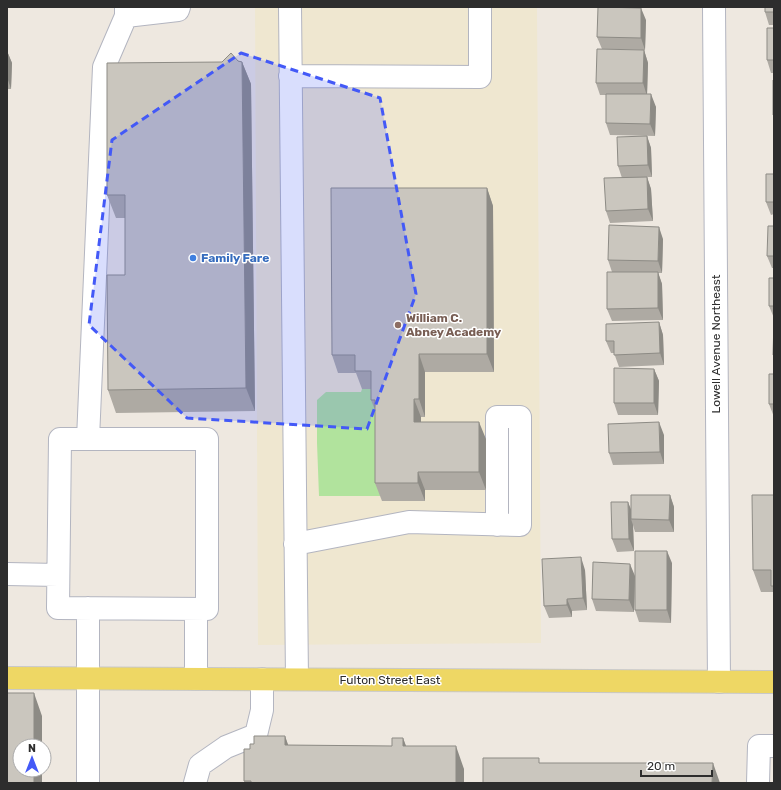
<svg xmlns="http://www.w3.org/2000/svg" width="781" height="790" viewBox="0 0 781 790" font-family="Rubik,sans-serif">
<rect width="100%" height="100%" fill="#eee8e0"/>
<path fill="#efe7d0" d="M255 7H537L541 643 258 645Z"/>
<path fill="#b1e39d" d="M362 389H377L382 496H319L317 443V400L326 392H361Z"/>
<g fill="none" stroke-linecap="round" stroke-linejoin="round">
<defs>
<path id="minor" d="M290 7 297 679
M714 7 719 682
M126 16 178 10 179 7
M290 76 480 77V7
M60 439H207V609L58 608Z
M88 439 104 67 126 16V7
M295 544 409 522 520 525V417H497V525
M7 574 58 575
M196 609V679
M88 783V608
M195 783 200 765 226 747 256 735 262 710V679
M758 783 759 746H774"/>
<path id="major" d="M7 678 774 682"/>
</defs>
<use href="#minor" stroke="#b3b5c0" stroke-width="24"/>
<use href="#major" stroke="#c8c8c8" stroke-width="24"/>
<use href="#minor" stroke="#fff" stroke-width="22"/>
<use href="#major" stroke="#eed764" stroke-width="22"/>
</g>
<path fill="#aeaaa3" d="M774 7V25H769L765 12Z
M646 20 645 50 602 49 597 37Z
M774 28V73H771L767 60Z
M644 50 648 63 647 94 656 107 655 136 610 135 606 123V95H600L596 83Z
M7 51 12 63 11 89H7Z
M238 61 242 62 251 84 255 411 116 413 108 390 125 275V218H116L107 195 222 62Z
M647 136 651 148 652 177H647L651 189 653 221 610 223 606 211 622 178 618 166Z
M774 174V214L771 215 766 202Z
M487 188 493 206 494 372H425V417H421V422L486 439V490H425V501H382L375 483V410L371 400V389H362L356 373H338L332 355Z
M774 226V268H772L767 256Z
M663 239 662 273H658L662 284 663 320 612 321 607 309 628 272H612L608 260Z
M774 278V318L769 306Z
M659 322 663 335 664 365 619 367 614 353H611L606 341Z
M654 369 659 381 658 415H618L614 403Z
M774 374V417L769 404Z
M664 435V464L613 465 609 453Z
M670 495 674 507V532H635L633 525 634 551 617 552 612 539 631 509Z
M774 495V594V592H761L753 570Z
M672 563 671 623 639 622 635 610Z
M585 570 587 610 572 611V617L549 618 544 606Z
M635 576 634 612 596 611 592 599Z
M285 736 288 745 392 746 403 738 406 746 464 769V783H244V781L250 749 254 744Z"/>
<path fill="#8d8b85" d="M641 8 646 20 645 50 641 38Z
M644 50 648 63 647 96 643 83Z
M7 51 12 63 11 89 7 77Z
M242 62 251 84 255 411 246 388Z
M651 94 656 107 655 136 650 124Z
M647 136 651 148 652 177 648 165Z
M647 177 651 189 653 221 648 209Z
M487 188 493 206 494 372 487 354Z
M659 227 663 239 662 273 658 261Z
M658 272 662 284 663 320 658 308Z
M659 322 663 335 664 365 660 353Z
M419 354 425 372V417L419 399Z
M654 369 659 381 658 415 654 403Z
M414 399 421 417V440L414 422Z
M479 422 486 439V490L479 472Z
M659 422 664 435V464L660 452Z
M418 472 425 490V501L418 483Z
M670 495 674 507V532L669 520Z
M628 502 633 514 631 519 633 525 634 551 629 539Z
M667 551 672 563 671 623 667 610Z
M581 557 585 570 587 610 583 598Z
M630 564 635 576 634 612 629 600Z
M567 599 572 611V617L567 605Z
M34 693 42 716V746H34Z
M285 736 293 759 285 745Z
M403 738 411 760 403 746Z
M456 746 464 769V783H456Z
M713 763 720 783H712Z
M34 770H42V783H34Z"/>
<path fill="#cac6be" stroke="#8d8b85" d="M598 7 641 8V38L597 37Z
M765 7H774V12H765Z
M767 28H774V60H767Z
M597 49 644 50 643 83H596Z
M231 53 238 61 242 62 246 388 108 390 107 275H125V195H107V63L222 62Z
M773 80H774V115H773Z
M606 94H651L650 124 606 123Z
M647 136 648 165 618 166 617 137Z
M766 174H774V202H766Z
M647 177 648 209 606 211 604 178Z
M331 188H487V354H419V399H414V422H479V472H418V483H375V400H371V371H355V355H332Z
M609 225 659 227 658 261 608 260Z
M768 226H774V256H767Z
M607 272H658V308L607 309Z
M769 278H774V306H769Z
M774 321V355H773Z
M659 322 660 353 614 355V341H606V324Z
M614 368 654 369V403H614Z
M769 374H774V404H769Z
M659 422 660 452 609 453 608 424Z
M631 495H670L669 520 631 519Z
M752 495H774V586H771V570H753Z
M611 502H628L629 539H612Z
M635 551H667V610H635Z
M581 557 583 598 567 599V605L544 606 542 559Z
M593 562 630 564 629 600 592 599Z
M7 693H34V746H20V770H34V783H7Z
M254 736H285V745L392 746V738H403V746H456V783H251V781H244V749H250V744H254Z
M483 758H539V763H713L712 783H483Z"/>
<path fill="#4359f7" fill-opacity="0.2" stroke="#4359f7" stroke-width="3" stroke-dasharray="8 5" stroke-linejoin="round" d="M241 53 380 98 416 294 367 429 187 418 89 325 112 140Z"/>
<circle fill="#3f7fe0" stroke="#fff" stroke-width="1.5" cx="193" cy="258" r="4"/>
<circle fill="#8d6e63" stroke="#fff" stroke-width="1.5" cx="398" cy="325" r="4"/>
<g text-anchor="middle" stroke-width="3" stroke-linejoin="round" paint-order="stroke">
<g font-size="12" font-weight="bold" fill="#366cbe" stroke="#fff" text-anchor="start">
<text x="201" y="262">Family Fare</text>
</g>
<g font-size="12" font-weight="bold" fill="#785e54" stroke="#fff" text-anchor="start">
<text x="406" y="322">William C.<tspan x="406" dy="14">Abney Academy</tspan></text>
</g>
<g font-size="12" fill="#2d2d2d" stroke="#fff">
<text transform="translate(716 344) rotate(-90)" y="4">Lowell Avenue Northeast</text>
<text x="390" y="684">Fulton Street East</text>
</g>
</g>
<rect width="781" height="790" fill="none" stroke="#2d2d2d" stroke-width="16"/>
<g transform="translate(32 758)"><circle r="19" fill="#ffffff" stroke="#ababab"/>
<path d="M0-3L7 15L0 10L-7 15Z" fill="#4359f7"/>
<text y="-6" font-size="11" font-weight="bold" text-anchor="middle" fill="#2d2d2d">N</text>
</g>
<path d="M641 770v6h71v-6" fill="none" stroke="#2d2d2d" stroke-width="2"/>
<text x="647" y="770" font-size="12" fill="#2d2d2d" stroke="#ffffff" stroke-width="3" paint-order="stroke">20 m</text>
</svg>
